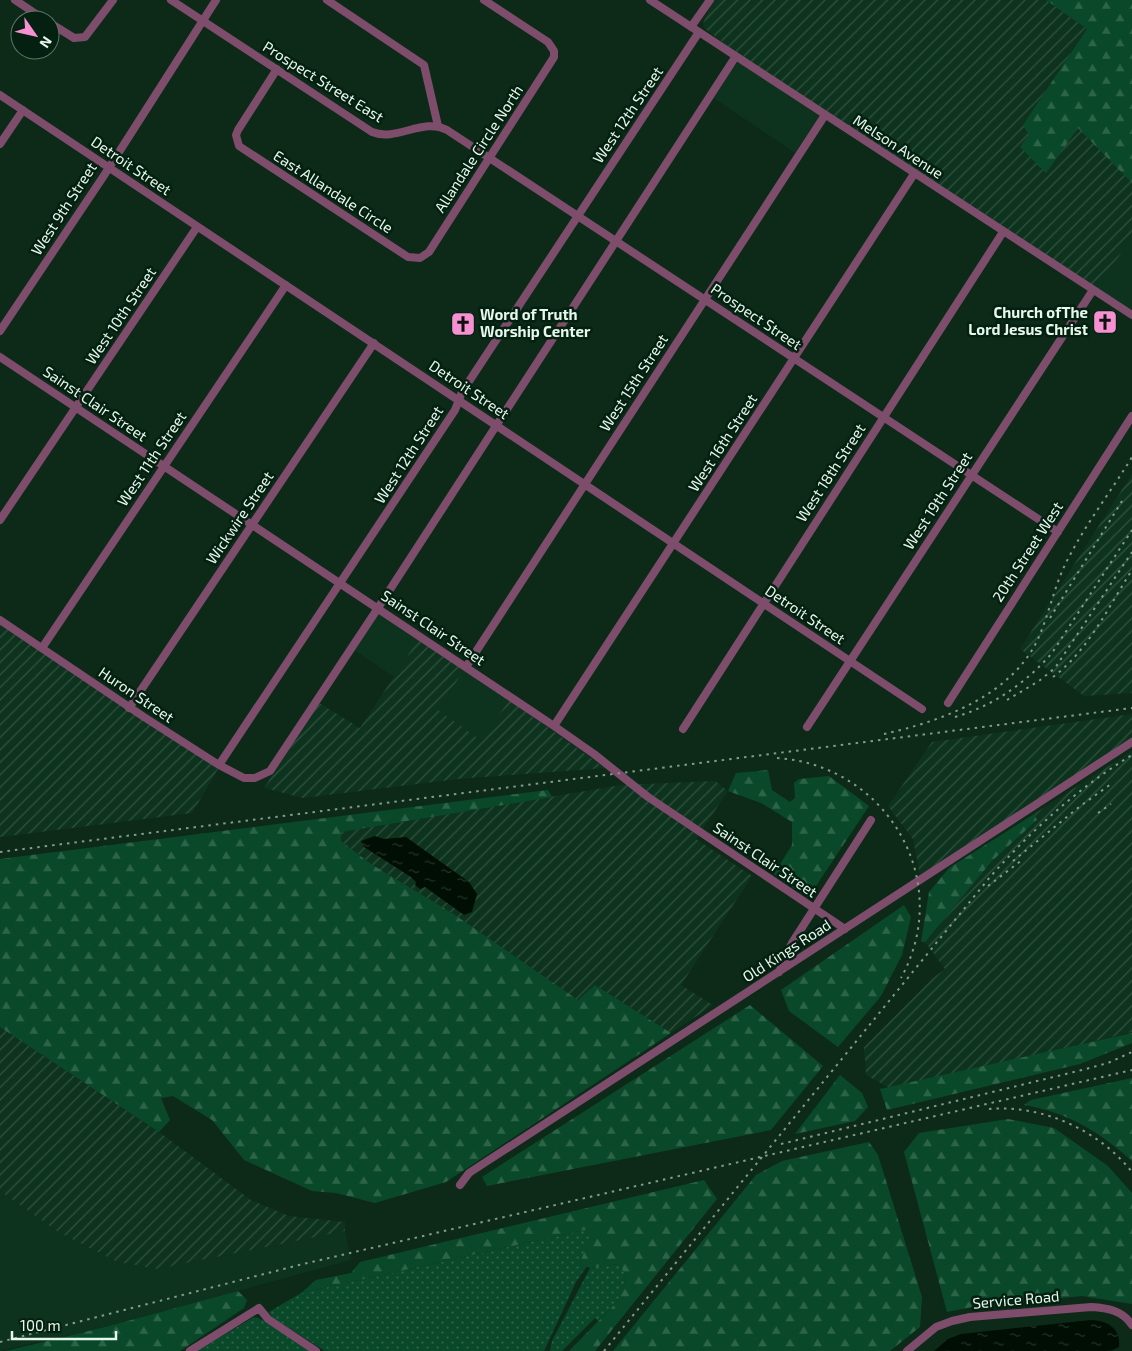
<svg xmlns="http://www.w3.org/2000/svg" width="1132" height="1351" viewBox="0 0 1132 1351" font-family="'Exo 2',sans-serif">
<defs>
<pattern id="industrial-furrows" width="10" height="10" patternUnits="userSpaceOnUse" patternTransform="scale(1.25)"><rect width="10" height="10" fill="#0d331e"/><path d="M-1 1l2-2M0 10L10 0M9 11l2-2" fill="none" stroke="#30513f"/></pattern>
<pattern id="grass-dots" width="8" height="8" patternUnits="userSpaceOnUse" patternTransform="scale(1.25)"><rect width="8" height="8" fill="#094929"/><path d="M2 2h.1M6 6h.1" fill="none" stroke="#2d6448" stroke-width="1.8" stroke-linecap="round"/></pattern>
<pattern id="forest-firs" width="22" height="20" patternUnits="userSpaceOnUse" patternTransform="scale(1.25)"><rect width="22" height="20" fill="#094929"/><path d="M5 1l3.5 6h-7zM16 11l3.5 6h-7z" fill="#2d6448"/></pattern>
<pattern id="water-ripples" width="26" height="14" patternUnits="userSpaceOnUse" patternTransform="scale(1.25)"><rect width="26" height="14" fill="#000e03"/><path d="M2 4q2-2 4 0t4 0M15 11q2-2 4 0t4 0" fill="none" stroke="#253228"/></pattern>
</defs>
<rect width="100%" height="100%" fill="#0d2a19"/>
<path fill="#0d331e" d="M738 61 819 116 795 153 714 98Z
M1132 236V311L1098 289Z
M379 613 418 640 394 677 354 650Z
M464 670 509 700 482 741 437 710Z
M0 1191 58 1232 117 1262 157 1269 345 1231 351 1260 109 1326 0 1351Z"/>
<path fill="url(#industrial-furrows)" d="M714 0H1046L1087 29 1023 125 1078 127 1132 183V236L1098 289 736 52 704 28 703 23Z
M1132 474V693L1084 696 1020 649Z
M0 624 218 769 192 813 0 837Z
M418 640 464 670 438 710 482 741 509 700 605 768 458 779 303 798 264 788 319 703 360 728Z
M1132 714V738L920 876 913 839 888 806 932 742Z
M1132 751V1032L893 1090 866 1075 864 1047 933 978 945 969 925 942 992 861 1037 821 1034 814Z
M715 781 728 791 696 839 752 876 681 985 713 1005 671 1033 595 985 578 1001 452 913 371 864 341 841V832L621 785Z
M0 1027 159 1132 251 1200 289 1216 345 1222V1231L157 1269 117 1262 58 1232 0 1191Z"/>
<path fill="url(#grass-dots)" d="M589 1229 592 1234 580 1263 587 1266 576 1282 544 1351H325L272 1317 269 1312 301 1293Z
M618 1264 627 1276 618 1301 598 1321 595 1318 562 1351H550L552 1341 590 1268Z
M254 1317 263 1320 313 1351H197Z"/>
<path fill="url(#forest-firs)" d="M1046 0H1132V183L1078 128 1046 173 1020 147 1029 134 1023 125 1087 29Z
M768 770 772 790 790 802 795 798 794 783 799 779 829 776 869 806 808 898 774 874 792 845V822L761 803 728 791 736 773Z
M548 790 552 797 341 832V841L371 864 452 913 578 1000 595 985 671 1033 446 1182 375 1203 336 1193 312 1191 244 1160 212 1120 173 1096 161 1098 170 1120 159 1132 0 1027V859Z
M1034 814 1037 820 992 861 925 942H921L929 892 949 868Z
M904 905 911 917 902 955 881 996 838 1047 789 1011 781 990Z
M750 1005 823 1066 771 1130 487 1186 482 1177Z
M1132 1033V1043L1080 1064 887 1110 880 1089Z
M840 1075 862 1093 868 1107 855 1121 795 1134Z
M1132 1078V1161C1100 1132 1067 1112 1024 1105L1031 1100Z
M1008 1119 1054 1128 1108 1166 1132 1193V1304L1082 1296 977 1306 947 1312 904 1152 919 1133Z
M869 1142 878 1155 922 1297 920 1327 890 1351H613L756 1175 782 1161Z
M704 1180 717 1199 595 1351H569L618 1301 627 1276 618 1264 590 1268 580 1263 591 1234 589 1229 301 1293 316 1280 351 1273 360 1262Z
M238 1291 247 1300 244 1308 180 1351H6L109 1326Z"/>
<path fill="url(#water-ripples)" d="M375 836 384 839 406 837 469 882 477 894 472 912 464 915 425 887 420 889 415 885 416 882 411 877 364 847 361 841Z
M1091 1320C1108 1321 1121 1328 1119 1347L1111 1351H934L948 1339 961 1334Z"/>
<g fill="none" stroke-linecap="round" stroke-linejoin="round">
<path stroke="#7d4d6b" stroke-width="8" d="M15 0 45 20
M171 0 372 132C397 142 423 117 447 130L1058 532
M327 0 424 65 438 126
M650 0 1132 315
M50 23 74 38 85 37 113 0
M691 27 710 0
M277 69 238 130 236 135 239 146 408 257 420 258 429 252 554 57V51L548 42 484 0
M0 95 922 709
M0 144 23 110
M0 331 105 174 216 0
M0 357 554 726 594 754 648 797 845 929
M0 520 197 227
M0 620 144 717 219 765 244 778H255L270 771 378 608 736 56
M42 648 286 285
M466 667 825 115
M948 703 1132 416
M129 708 374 343
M554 726 914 174
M807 727 1093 290
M683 729 1003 232
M219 765 455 410 462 392 699 32
M779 972 792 943 871 820
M460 1185 469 1173 1132 742
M190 1351 259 1308 268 1319 316 1351
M907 1351 936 1327 952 1321 970 1317 1091 1307C1107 1308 1122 1310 1132 1325"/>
<path stroke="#849a8c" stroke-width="2" stroke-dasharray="2.5 5" stroke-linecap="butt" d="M1050 618 1122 501
M1053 677C1088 651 1109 606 1132 570
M1007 700 1039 681 1055 668 1132 552
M955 717C993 706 1026 683 1052 653L1132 530
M884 734C942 721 1011 696 1038 639 1050 612 1055 582 1069 557 1087 522 1112 490 1132 457
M777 758C886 765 955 880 901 978
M1098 813 1111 804
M0 852 1132 708
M1013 861 1079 807 1111 784
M988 886 1022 860
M989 1109C1042 1104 1100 1131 1132 1172
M781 1144 1082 1070 1108 1063 1132 1052
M0 1342 299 1265 1132 1070
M604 1351 990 877C1032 830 1078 788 1132 755"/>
</g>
<defs>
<symbol id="church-square" viewBox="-11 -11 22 22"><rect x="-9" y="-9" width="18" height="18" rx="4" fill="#f690d0" stroke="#032010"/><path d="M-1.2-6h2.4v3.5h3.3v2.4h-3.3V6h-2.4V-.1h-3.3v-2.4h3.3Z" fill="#111"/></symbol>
</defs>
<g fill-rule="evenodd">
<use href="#church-square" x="1091" y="308" width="28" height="28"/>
<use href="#church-square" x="449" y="310" width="28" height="28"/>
</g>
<g text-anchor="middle" stroke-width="5" stroke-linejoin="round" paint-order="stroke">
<g font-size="15" fill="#e6f7eb" stroke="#032010">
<text transform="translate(323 82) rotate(32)" y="5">Prospect Street East</text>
<text transform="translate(628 115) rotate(-56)" y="5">West 12th Street</text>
<text transform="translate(898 147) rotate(33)" y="5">Melson Avenue</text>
<text transform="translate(479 149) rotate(-57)" y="5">Allandale Circle North</text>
<text transform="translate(131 166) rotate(34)" y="5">Detroit Street</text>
<text transform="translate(333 192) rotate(33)" y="5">East Allandale Circle</text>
<text transform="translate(64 209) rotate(-57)" y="5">West 9th Street</text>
<text transform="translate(121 316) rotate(-56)" y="5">West 10th Street</text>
<text transform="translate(756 317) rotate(34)" y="5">Prospect Street</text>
<text transform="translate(634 383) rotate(-57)" y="5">West 15th Street</text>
<text transform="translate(469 390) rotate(34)" y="5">Detroit Street</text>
<text transform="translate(95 404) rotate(34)" y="5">Sainst Clair Street</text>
<text transform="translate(723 443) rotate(-57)" y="5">West 16th Street</text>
<text transform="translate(409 455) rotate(-57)" y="5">West 12th Street</text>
<text transform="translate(152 459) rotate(-56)" y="5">West 11th Street</text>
<text transform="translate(831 473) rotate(-57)" y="5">West 18th Street</text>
<text transform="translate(938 501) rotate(-57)" y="5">West 19th Street</text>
<text transform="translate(240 518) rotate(-56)" y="5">Wickwire Street</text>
<text transform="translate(1028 552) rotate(-57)" y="5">20th Street West</text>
<text transform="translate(805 615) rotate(34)" y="5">Detroit Street</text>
<text transform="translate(433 628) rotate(34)" y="5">Sainst Clair Street</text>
<text transform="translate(136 695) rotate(34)" y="5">Huron Street</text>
<text transform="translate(765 860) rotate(34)" y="5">Sainst Clair Street</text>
<text transform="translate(787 951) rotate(-33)" y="5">Old Kings Road</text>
<text transform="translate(1016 1300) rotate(-5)" y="5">Service Road</text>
</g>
<g font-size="15" font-weight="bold" fill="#e6f7eb" stroke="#032010" text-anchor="end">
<text x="1088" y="318">Church ofThe<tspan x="1088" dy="17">Lord Jesus Christ</tspan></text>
<text x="480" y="320" text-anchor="start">Word of Truth<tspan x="480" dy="17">Worship Center</tspan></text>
</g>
</g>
<g transform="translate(35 35) rotate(124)"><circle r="24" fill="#032010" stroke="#5e7668"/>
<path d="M0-4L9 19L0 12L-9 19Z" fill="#f690d0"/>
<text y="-8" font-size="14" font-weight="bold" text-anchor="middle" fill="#e6f7eb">N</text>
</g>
<path d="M12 1331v8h104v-8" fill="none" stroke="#e6f7eb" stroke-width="2.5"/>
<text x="20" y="1331" font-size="15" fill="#e6f7eb" stroke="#032010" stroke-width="4" paint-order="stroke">100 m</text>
</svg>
